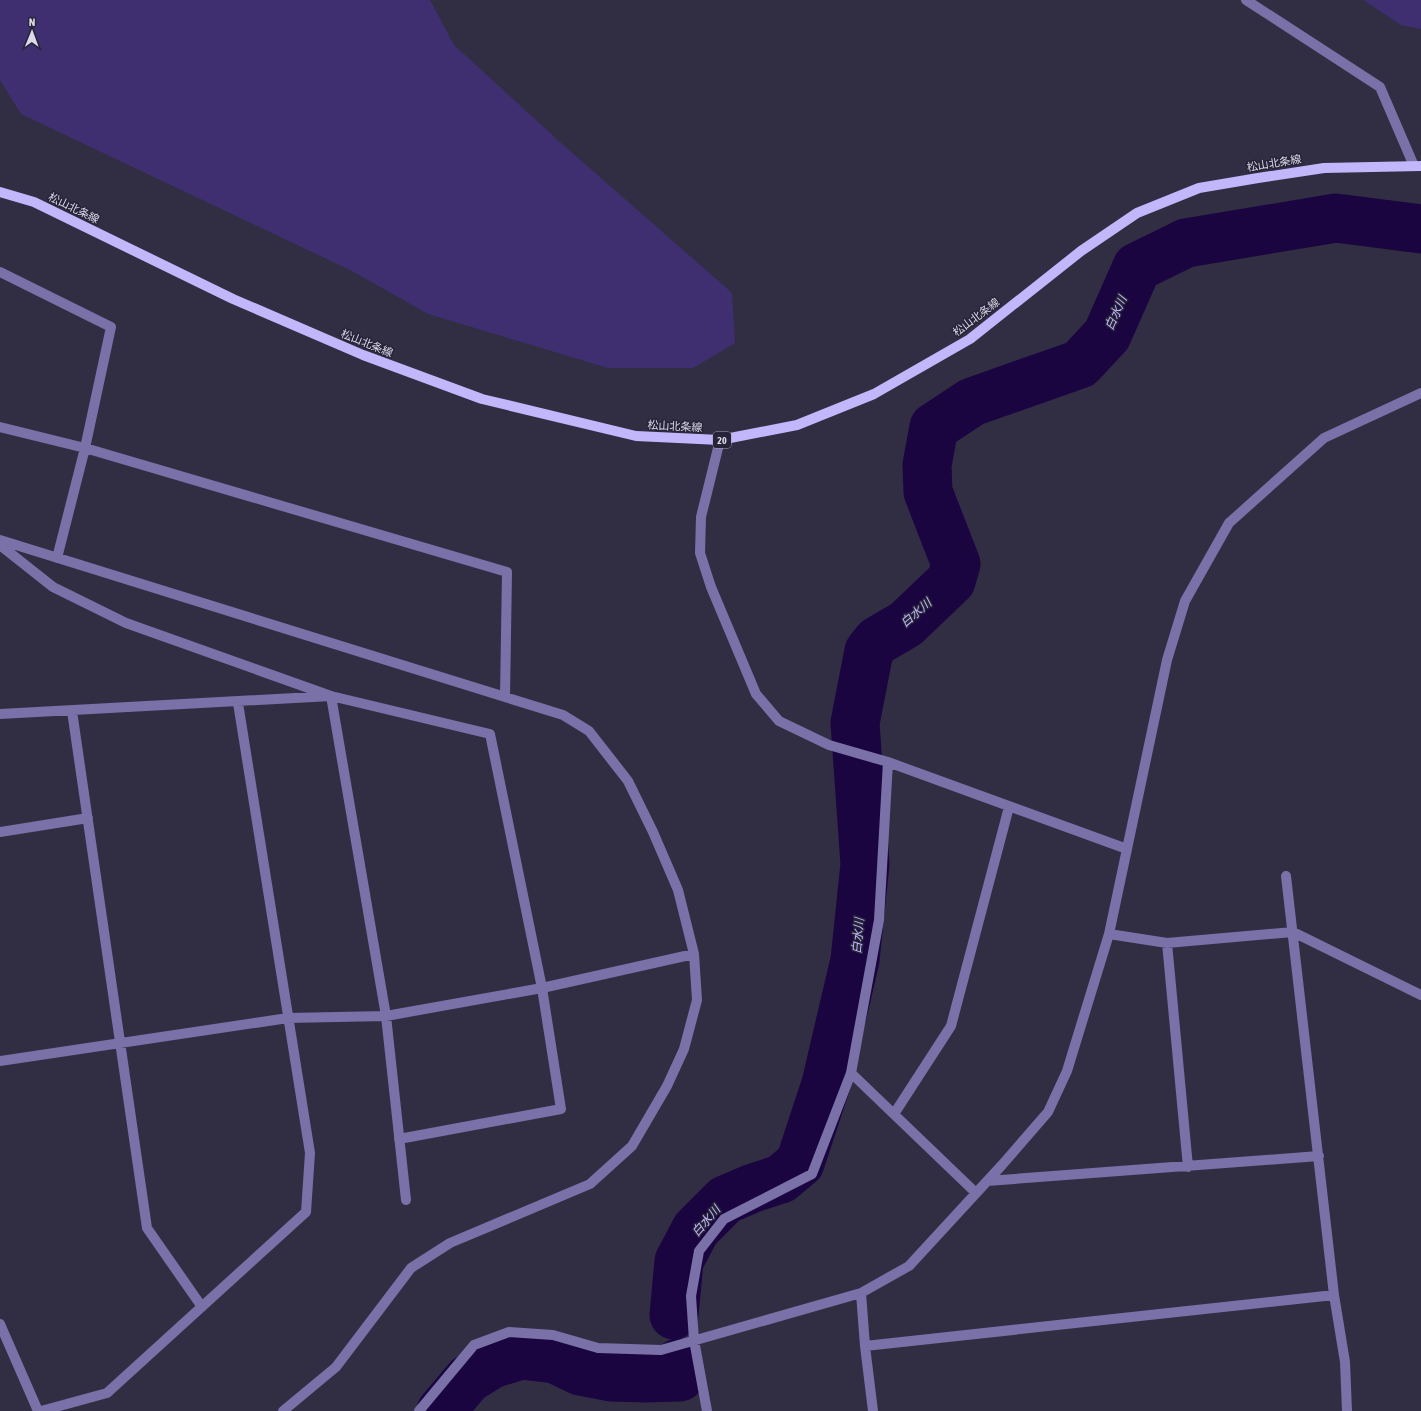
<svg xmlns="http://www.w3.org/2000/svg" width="1421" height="1411" viewBox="0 0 1421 1411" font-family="'Asap Condensed','Noto Sans JP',sans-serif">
<rect width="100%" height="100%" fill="#312e44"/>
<path fill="#3f2f71" d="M0 0H430L454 45 561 143 732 293 735 343 693 368H608L428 314 352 271 21 114 0 80Z
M1363 0H1421V29L1401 25Z"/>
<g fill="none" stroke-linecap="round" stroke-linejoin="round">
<path stroke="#1a0541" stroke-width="49" d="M674 1315 679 1261 696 1229 725 1200 753 1188 781 1179 800 1163 826 1084 855 960 865 864 855 723 869 651 877 641 906 624 951 581 956 564 928 492 927 465 934 427 972 402 1080 364 1107 335 1137 267 1186 243 1336 218 1421 229
M441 1411 468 1379 492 1364 521 1355 555 1359 580 1371 611 1377 644 1378 680 1377 678 1363"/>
<path stroke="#7a71a8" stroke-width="10" d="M1246 0 1380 87 1414 166
M0 272 111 327 85 448 57 558
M0 427 85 448 507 572 505 697
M720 440 701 517 700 553 711 587 756 694 779 721 829 745 888 762 1127 849
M0 540 563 715 589 731 628 781 653 832 678 890 694 954 697 1000 684 1049 667 1086 632 1146 590 1184 450 1243 411 1268 336 1367 283 1411
M0 545 53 587 126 623 331 696 490 734 542 988 561 1109 399 1139
M72 711 147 1228 202 1307
M0 714 331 696 386 1016 406 1200
M0 832 88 818
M1286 876 1334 1295 1345 1362 1347 1411
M1109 934 1167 943 1293 932 1421 995
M1167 943 1188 1167
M0 1061 288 1018 386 1016 542 988 694 954
M851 1073 976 1193
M894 1114 951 1026 1009 807
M987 1181 1319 1156
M861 1293 865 1346 873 1411
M0 1324 38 1411
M865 1346 1334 1295
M41 1411 107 1393 306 1212 310 1153 238 703
M419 1411 474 1345 509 1332 553 1335 598 1348 661 1350 861 1293 909 1266 1002 1165 1048 1112 1067 1071 1109 934 1167 660 1185 601 1229 523 1324 438 1421 393
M707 1411 694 1340 691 1296 699 1251 724 1219 812 1174 851 1073 879 920 888 762"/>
<path stroke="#c2b7fb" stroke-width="10" d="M0 192 34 202 233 299 363 355 482 399 636 436 720 440 797 425 874 394 970 339 1081 251 1137 213 1199 188 1258 178 1324 168 1421 166"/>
</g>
<g text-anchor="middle" stroke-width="3" stroke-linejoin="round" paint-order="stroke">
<rect fill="#272439" stroke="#a6a3b4" stroke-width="1" x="713" y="432" width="18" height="16" rx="3"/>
<g font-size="10" font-weight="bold" fill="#dcdae9">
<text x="722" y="444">20</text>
</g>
<g font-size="11" fill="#dcdae9" stroke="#272439">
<text transform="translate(1274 163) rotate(-9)" y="4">松山北条線</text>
<text transform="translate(74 208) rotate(26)" y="4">松山北条線</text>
<text transform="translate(976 317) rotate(-37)" y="4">松山北条線</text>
<text transform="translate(367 343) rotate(22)" y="4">松山北条線</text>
<text transform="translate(675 426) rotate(3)" y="4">松山北条線</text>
</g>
<g font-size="12" font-style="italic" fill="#c5bbfe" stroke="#272439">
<text transform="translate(1116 313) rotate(-66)" y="4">白水川</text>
<text transform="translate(916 613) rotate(-41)" y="4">白水川</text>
<text transform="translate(858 936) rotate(-85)" y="4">白水川</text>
<text transform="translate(706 1221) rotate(-49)" y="4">白水川</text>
</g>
</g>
<g transform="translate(32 32) rotate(1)" stroke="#272439" stroke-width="3" paint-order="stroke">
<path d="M0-3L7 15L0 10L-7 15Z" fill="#dcdae9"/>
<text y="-6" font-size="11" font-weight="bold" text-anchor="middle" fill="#dcdae9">N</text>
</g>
</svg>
